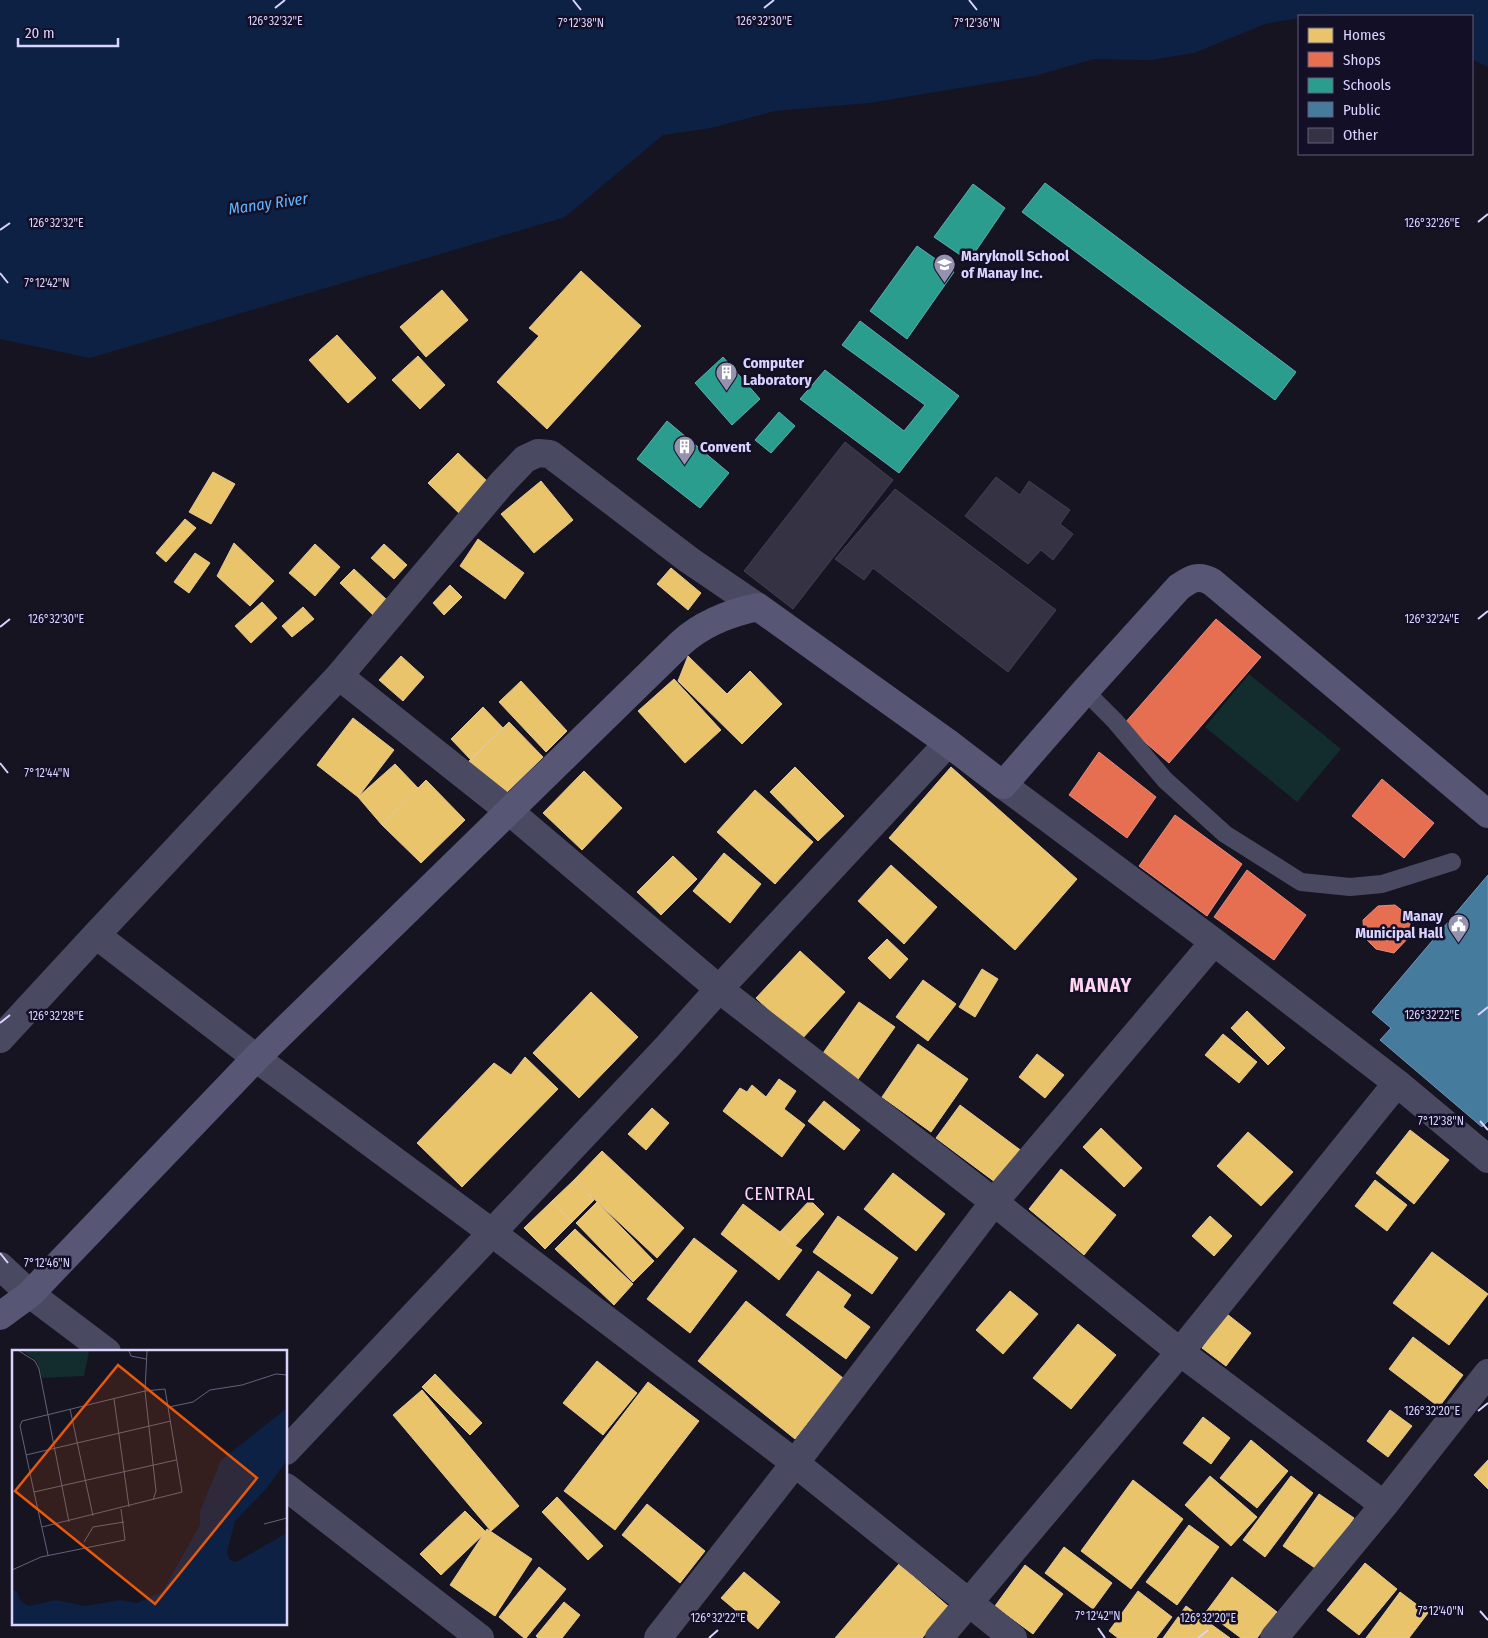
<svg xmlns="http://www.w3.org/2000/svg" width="1488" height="1638" viewBox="0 0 1488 1638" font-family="'Fira Sans Condensed',sans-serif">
<rect width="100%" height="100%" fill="#161421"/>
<path fill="#132c2d" d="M1249 674 1341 749 1297 802 1205 727Z"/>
<path fill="#0d2144" d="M0 0H1488V67L1472 59V16H1336L1319 14 1299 16V18L1265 24 1194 53 1150 60 1094 59 1034 76 869 103 775 111 711 128 663 135 565 217 90 358 0 339Z"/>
<path fill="#e9c46a" stroke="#e4c997" d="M581 271 641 326 547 429 497 382 539 336 529 328Z
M442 290 468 320 426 357 400 327Z
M337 335 376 378 348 403 309 360Z
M418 356 445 385 420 409 392 380Z
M458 453 491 485 462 516 428 483Z
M213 472 235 484 211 524 189 512Z
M541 481 573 520 534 553 501 514Z
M185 519 196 528 166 562 156 553Z
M478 539 524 573 505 599 460 566Z
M234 543 274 581 250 606 217 576Z
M315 544 340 567 315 596 289 573Z
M384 544 407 565 394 579 371 558Z
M195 553 210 563 189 593 174 582Z
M671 568 701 593 688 610 657 584Z
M354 569 388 601 373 615 340 583Z
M450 585 462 597 444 615 433 603Z
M262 602 277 618 251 643 235 626Z
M303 607 314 619 292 637 282 626Z
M401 656 424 677 403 701 379 680Z
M688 656 727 694 750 671 782 704 742 744 678 681Z
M674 679 721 730 685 763 638 711Z
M521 681 567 731 546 752 499 702Z
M483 707 503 728 471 760 451 739Z
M353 718 394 750 358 797 317 765Z
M509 722 543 757 500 799 466 764Z
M395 764 418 788 382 825 358 797Z
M795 767 844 816 818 841 770 792Z
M951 767 1077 879 1015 950 889 838Z
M584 771 622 808 582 850 543 813Z
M426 780 465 820 421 863 382 825Z
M755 790 813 842 775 884 717 832Z
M724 853 761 884 730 923 693 891Z
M673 856 697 879 661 915 637 892Z
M891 865 937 907 904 944 858 901Z
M887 939 908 959 890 979 868 958Z
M800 951 845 992 801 1040 756 998Z
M982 969 998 979 975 1017 959 1007Z
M923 980 956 1004 928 1041 896 1017Z
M591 992 638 1037 579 1098 533 1053Z
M859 1002 895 1027 856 1082 821 1056Z
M1247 1011 1285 1048 1268 1065 1231 1028Z
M1223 1034 1257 1062 1239 1083 1205 1055Z
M918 1044 968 1079 931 1132 882 1097Z
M1037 1054 1064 1075 1045 1098 1019 1077Z
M525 1057 558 1089 462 1187 417 1143 494 1063 511 1075Z
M779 1079 796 1091 784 1109 805 1125 782 1157 723 1111 740 1088 747 1092 752 1085 766 1097Z
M824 1101 860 1130 844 1150 808 1121Z
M960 1105 1023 1152 999 1185 936 1138Z
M652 1108 669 1123 646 1150 628 1134Z
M1101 1128 1142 1168 1124 1187 1083 1147Z
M1410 1130 1449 1160 1414 1204 1376 1173Z
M1248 1132 1293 1172 1261 1206 1217 1166Z
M602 1151 684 1228 657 1258 574 1180Z
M1061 1169 1116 1215 1084 1255 1029 1209Z
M893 1173 945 1214 916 1251 864 1209Z
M574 1180 594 1200 572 1222 552 1201Z
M1375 1180 1407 1205 1387 1231 1355 1206Z
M810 1200 824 1214 795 1246 780 1232Z
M552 1201 572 1222 545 1249 524 1228Z
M597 1202 654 1261 633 1282 576 1223Z
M743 1204 780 1232 795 1246 802 1250 779 1280 721 1234Z
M838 1216 898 1258 872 1294 813 1252Z
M1210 1216 1232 1236 1214 1256 1192 1236Z
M575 1229 633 1284 614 1305 555 1249Z
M694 1238 737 1271 690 1333 647 1299Z
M1432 1252 1488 1294 1449 1345 1393 1303Z
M818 1271 851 1295 843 1307 870 1327 846 1359 786 1315Z
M1010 1291 1038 1314 1003 1354 976 1330Z
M746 1301 843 1378 795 1439 698 1361Z
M1227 1314 1251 1333 1226 1366 1202 1348Z
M1078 1324 1116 1355 1071 1409 1033 1378Z
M1413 1337 1463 1375 1439 1407 1389 1369Z
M597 1361 637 1393 603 1435 563 1403Z
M435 1374 482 1423 470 1435 422 1387Z
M648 1382 699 1421 615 1530 564 1491Z
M422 1390 519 1506 491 1531 393 1415Z
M1390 1410 1412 1426 1388 1457 1367 1441Z
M1203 1417 1230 1438 1211 1464 1183 1443Z
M1251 1440 1288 1471 1257 1508 1220 1478Z
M1488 1460V1489L1474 1475Z
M1210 1476 1257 1517 1231 1546 1185 1505Z
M1291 1476 1313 1493 1265 1557 1243 1540Z
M1133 1480 1183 1519 1131 1589 1081 1551Z
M1319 1494 1354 1518 1318 1570 1283 1546Z
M557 1497 603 1546 588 1560 542 1512Z
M647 1504 705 1551 680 1583 622 1535Z
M465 1511 486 1532 441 1575 420 1554Z
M1189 1525 1219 1547 1177 1605 1146 1582Z
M487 1529 532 1559 495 1616 450 1585Z
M1064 1547 1112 1583 1093 1609 1045 1573Z
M1365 1563 1397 1589 1359 1635 1327 1610Z
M899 1564 949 1607 922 1638H835Z
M1025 1565 1063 1594 1033 1634 995 1606Z
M539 1567 566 1589 526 1638H524L499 1617Z
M744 1572 780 1602 758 1629 721 1598Z
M1232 1577 1277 1612 1257 1638H1241L1206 1612Z
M1138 1591 1172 1617 1156 1638H1118L1109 1631Z
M1400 1592 1428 1613 1409 1638H1366Z
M564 1602 580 1615 562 1638H538L536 1636Z
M1186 1606 1230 1638H1163Z"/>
<path fill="#e76f51" stroke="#e38d85" d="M1216 619 1261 657 1169 763 1124 724Z
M1099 752 1156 797 1127 838 1069 795Z
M1382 779 1434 823 1404 858 1352 816Z
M1175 815 1242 864 1207 916 1139 866Z
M1247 870 1306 915 1274 960 1214 917Z
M1395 905 1409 916 1411 935 1394 953 1376 949 1364 937 1363 920 1378 906Z"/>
<path fill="#2a9d8f" stroke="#5eaeb1" d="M1045 183 1296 372 1275 400 1022 212Z
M973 184 1005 208 969 261 934 237Z
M917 246 954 272 907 339 870 311Z
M860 321 959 396 899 473 800 399 825 370 904 431 925 405 842 345Z
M723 357 760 399 732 425 695 383Z
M779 412 795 426 771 453 755 440Z
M667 421 729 473 700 508 637 459Z"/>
<path fill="#457b9d" stroke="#7196ba" d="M1488 875V1121L1482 1127 1380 1040 1391 1028 1372 1012Z"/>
<path fill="#343243" stroke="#433f54" d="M845 442 893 480 793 609 744 571Z
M996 477 1020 495 1029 481 1070 510 1060 524 1073 534 1053 560 1041 550 1028 564 965 516Z
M895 489 1056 610 1008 672 873 568 864 580 835 559Z"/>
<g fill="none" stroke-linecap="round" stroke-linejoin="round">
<path stroke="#4a4962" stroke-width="18" d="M1085 691 1115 721 1165 780 1225 834 1301 882 1350 887 1382 884 1452 862"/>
<path stroke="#4a4962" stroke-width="28" d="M339 676 509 811 719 989 994 1202 1180 1352 1384 1505
M1003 785 1214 942 1397 1083 1488 1159
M96 935 256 1058 491 1232 795 1463 1013 1638
M0 1039 96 935 339 676 502 483 525 459 538 453 550 454 689 560 758 607
M0 1266 30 1294 107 1352
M286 1451 667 1047 719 989 948 743
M286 1487 480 1638
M658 1638 795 1463 994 1202 1214 942
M939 1638 1180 1352 1397 1083
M1274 1638 1384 1505 1488 1373"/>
<path stroke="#575674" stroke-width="28" d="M0 1316 30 1294 256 1058 681 643C703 623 729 613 758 607L948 743 1003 785 1085 691 1179 587C1191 579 1198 574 1212 582L1488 814"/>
</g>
<path fill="none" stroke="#d9d4ff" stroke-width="2" d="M573 0 581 10M969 0 977 10M275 8 285 0M764 8 774 0M1478 222 1488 214M0 230 10 223M0 273 8 283M1478 619 1488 611M0 627 10 619M0 763 8 773M1478 1015 1488 1007M0 1023 10 1015M1480 1121 1488 1130M0 1253 8 1263M1478 1411 1488 1403M1480 1611 1488 1620M1098 1628 1105 1638M709 1638 718 1630M1198 1638 1208 1630"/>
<defs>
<symbol id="school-pin" viewBox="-11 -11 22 30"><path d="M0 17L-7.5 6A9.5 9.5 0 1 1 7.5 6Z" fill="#9591b1" stroke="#130f26"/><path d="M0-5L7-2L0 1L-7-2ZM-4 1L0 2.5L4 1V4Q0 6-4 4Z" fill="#fff"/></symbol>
<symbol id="building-pin" viewBox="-11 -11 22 30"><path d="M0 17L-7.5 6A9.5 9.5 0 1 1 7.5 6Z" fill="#9591b1" stroke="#130f26"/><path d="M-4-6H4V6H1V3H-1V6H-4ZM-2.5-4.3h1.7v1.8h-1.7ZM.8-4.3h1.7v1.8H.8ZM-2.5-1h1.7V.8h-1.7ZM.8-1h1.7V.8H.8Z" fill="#fff"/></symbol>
<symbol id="civic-pin" viewBox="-11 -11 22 30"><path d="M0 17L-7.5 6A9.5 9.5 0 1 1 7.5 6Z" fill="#9591b1" stroke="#130f26"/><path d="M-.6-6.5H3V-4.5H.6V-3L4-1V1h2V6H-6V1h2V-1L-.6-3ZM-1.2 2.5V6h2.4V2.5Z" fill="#fff"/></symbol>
</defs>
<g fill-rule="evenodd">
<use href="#school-pin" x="932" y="252" width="25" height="34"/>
<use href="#building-pin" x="714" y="360" width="25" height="34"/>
<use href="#building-pin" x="672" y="434" width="25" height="34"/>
<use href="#civic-pin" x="1446" y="912" width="25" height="34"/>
</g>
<g text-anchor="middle" stroke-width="5" stroke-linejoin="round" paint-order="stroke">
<g font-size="15" font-weight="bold" fill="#d9d4ff" stroke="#130f26" text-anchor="start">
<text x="961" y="261">Maryknoll School<tspan x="961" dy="17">of Manay Inc.</tspan></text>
<text x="743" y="368">Computer<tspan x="743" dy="17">Laboratory</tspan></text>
<text x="700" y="452">Convent</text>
<text x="1443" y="921" text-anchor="end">Manay<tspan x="1443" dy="17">Municipal Hall</tspan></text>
</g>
<g font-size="16" font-style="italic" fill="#62b6ff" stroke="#130f26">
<text transform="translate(268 203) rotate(-8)" y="6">Manay River</text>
</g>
<g font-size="18" letter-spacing="1" fill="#ffd6f0" stroke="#130f26">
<text x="780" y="1200">CENTRAL</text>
</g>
<g font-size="20" font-weight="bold" letter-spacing="1" fill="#ffd6f0" stroke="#130f26">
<text x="1101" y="992">MANAY</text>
</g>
</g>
<g transform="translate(12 1350)">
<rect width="275" height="275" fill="#161421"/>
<path d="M11 1H77L72 26 30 28 25 11Z" fill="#132c2d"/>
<path d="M275 58V110L255 138 223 171 215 202 218 210 224 212 275 183V274H0V239L5 242 9 252 17 256 44 250 73 256 108 250 125 253 150 242 188 175V161L209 110Z" fill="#0d2144"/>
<path fill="none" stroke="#64617a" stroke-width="1" d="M7 1 23 11 27 19 57 172M117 1 119 6 134 9M135 1 133 41 144 141 141 150M102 49 117 157M157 57 181 52 198 40 230 35 264 24 275 25M58 59 81 166M14 105 159 71M22 142 164 110M252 174 275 168M30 177 170 142 153 39 133 41 10 71 8 76 22 142 36 205M72 192 81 177 112 172M0 220 29 207 113 190 109 159"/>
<path fill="#e8590c" fill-opacity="0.15" stroke="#e8590c" stroke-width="2.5" d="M106 15 245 128 143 254 3 141Z"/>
<rect width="275" height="275" fill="none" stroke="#d9d4ff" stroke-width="2.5"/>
</g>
<g font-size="12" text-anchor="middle" fill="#d9d4ff" stroke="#130f26" stroke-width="5" stroke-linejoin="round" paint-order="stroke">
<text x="275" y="25">126°32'32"E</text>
<text x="764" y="25">126°32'30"E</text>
<text x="581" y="27">7°12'38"N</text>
<text x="977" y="27">7°12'36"N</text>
<text x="1432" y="227">126°32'26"E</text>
<text x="56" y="227">126°32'32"E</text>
<text x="47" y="287">7°12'42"N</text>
<text x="1432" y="623">126°32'24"E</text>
<text x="56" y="623">126°32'30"E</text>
<text x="47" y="777">7°12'44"N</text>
<text x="1432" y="1019">126°32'22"E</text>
<text x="56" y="1020">126°32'28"E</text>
<text x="1441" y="1125">7°12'38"N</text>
<text x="47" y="1267">7°12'46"N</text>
<text x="1432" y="1415">126°32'20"E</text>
<text x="1441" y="1615">7°12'40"N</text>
<text x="1098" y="1620">7°12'42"N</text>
<text x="718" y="1622">126°32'22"E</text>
<text x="1208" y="1622">126°32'20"E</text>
</g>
<rect x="1298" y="15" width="175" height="140" fill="#130f26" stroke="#625e7d"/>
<rect x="1308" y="28" width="25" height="15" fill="#e9c46a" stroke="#625e7d"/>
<text x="1343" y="40" font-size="15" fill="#d9d4ff">Homes</text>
<rect x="1308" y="52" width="25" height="15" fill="#e76f51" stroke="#625e7d"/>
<text x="1343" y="65" font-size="15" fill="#d9d4ff">Shops</text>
<rect x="1308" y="78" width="25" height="15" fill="#2a9d8f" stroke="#625e7d"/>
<text x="1343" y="90" font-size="15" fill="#d9d4ff">Schools</text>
<rect x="1308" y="102" width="25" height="15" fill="#457b9d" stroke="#625e7d"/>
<text x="1343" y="115" font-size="15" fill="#d9d4ff">Public</text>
<rect x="1308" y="128" width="25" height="15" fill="#343243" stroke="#625e7d"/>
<text x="1343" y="140" font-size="15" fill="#d9d4ff">Other</text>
<path d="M18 38v8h100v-8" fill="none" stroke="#d9d4ff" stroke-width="2.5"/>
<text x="25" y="38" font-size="15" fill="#d9d4ff" stroke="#130f26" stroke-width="4" paint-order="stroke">20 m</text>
</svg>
